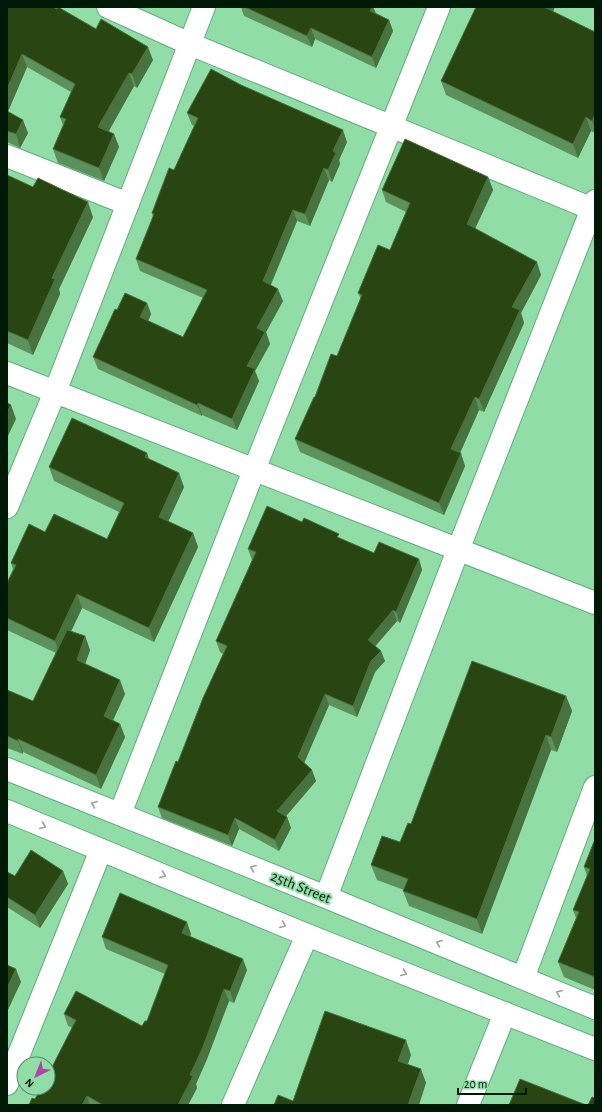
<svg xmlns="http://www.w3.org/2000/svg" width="602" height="1112" viewBox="0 0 602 1112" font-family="'Alegreya Sans',sans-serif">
<rect width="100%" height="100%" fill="#90dda8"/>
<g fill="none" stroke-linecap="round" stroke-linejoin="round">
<defs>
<path id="minor" d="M108 7 190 44 595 210
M7 156 128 204
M7 373 595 603
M7 507 55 392 204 7
M7 769 326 897 595 1008
M7 811 307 935 595 1049
M120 814 254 470 439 7
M326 897 458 550 595 201
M523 978 595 787
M7 1084 101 850
M233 1105 307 935
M468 1105 505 1013"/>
</defs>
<use href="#minor" stroke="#62ad7b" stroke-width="24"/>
<use href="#minor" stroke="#fff" stroke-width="22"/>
</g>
<path fill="#5c915c" d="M7 7 153 60 137 88 134 86 109 131 114 134 119 147 104 181 58 163 53 149 63 125 60 117 71 92 27 67 8 111 28 133 20 148 7 142Z
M241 7H373L376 13 389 20 393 31 376 68 315 39 312 47 244 16Z
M553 12 595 32V133L591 131 578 158 446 95 441 81Z
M187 113 347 142 339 160 340 164 332 182 329 180 310 226 297 221 271 285 283 301 266 332 270 344 255 371 259 381 237 430 202 415V416L98 369 93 357 117 310 147 303 151 314 148 321 183 337 203 298 140 271 136 259 153 217 152 213 174 170 194 126 192 125Z
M7 175 93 217 59 289 60 294 33 355 7 343Z
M488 177 493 190 475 229 541 275 521 313 524 323 484 412 479 410 460 453 465 466 444 515 300 452 295 439 315 397 337 356 361 299 358 293 390 250 406 212 386 202 382 190Z
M149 459 184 487 168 521 193 533 198 547 154 642 82 608 71 631 85 636 90 650 85 664 125 694 113 720 120 724 125 737 101 789 23 752V754L7 748V690L33 701 56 653 7 630V583L13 569 11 563 45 532 107 539 119 512 54 481 49 467Z
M302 522 374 553 419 559 422 570 400 623 397 621 375 646 385 661 375 672 357 717 329 705 304 763 316 781 286 816 287 817 291 828 279 851 239 829 232 846 162 818 158 807 178 762 223 654 220 652 216 641 252 560 248 549Z
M566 696 572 711 557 752 551 750 482 934 409 906 403 891 404 890 377 880 371 865 400 842 411 824Z
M595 839V990L564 977 558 962 576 918 573 910 587 876 584 867Z
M63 871 68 884 40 928 7 907V872L15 876Z
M191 934 190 936 247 970 234 1003 229 1001 207 1059 196 1084 197 1088 188 1105H29L35 1099 73 1028 68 1026 64 1014 142 1026 147 1021 165 974 106 949 102 937Z"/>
<path fill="#48733e" d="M372 7H373L377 17 370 11Z
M544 7H555L549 21Z
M389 20 393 31 376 68 372 57Z
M311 28 315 39 312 47 307 36Z
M148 47 153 60 137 88 132 74Z
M22 54 27 67 7 114V89Z
M129 73 134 86 103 141 98 127Z
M595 114V129L592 121Z
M586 117 591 131 578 158 573 144Z
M23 120 28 133 20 148 16 134Z
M343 130 347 142 339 160 340 164 332 182 328 170 333 151Z
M114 134 119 147 104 181 99 168Z
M324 168 329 180 310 226 305 214Z
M488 177 493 190 471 237 467 224Z
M88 202 93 217 59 289 60 294 33 355 28 340 52 278Z
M293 210 297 221 267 293 263 281Z
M537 262 541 275 521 313 524 323 484 412 479 399 512 307Z
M278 289 283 301 266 332 270 344 255 371 259 381 237 430 232 419 257 328Z
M147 303 151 314 145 329 140 317Z
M475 397 479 410 456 462 451 449Z
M198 403 202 415V416L197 405Z
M11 405 16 419 7 438V412Z
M147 453 152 467 145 457Z
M461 453 465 466 444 515 439 503Z
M179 473 184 487 164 531 159 517Z
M193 533 198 547 154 642 149 628Z
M419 559 422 570 400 623 396 612Z
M77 594 82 608 60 655 55 641Z
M393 610 397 621 372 650 368 640Z
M85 636 90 650 82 673 77 660Z
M381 651 385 661 375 672 357 717 353 706 371 661Z
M120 680 125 694 109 729 104 716Z
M325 694 329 705 302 768 298 757Z
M566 696 572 711 557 752 551 737Z
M120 724 125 737 101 789 96 775Z
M546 735 551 750 482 934 477 919Z
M18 739 23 752V754L18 741Z
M312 770 316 781 281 822 277 811Z
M287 817 291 828 279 851 275 840Z
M235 818 239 829 232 846 228 835Z
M63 871 68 884 40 928 35 915Z
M187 922 191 934 187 945 182 933Z
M243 959 247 970 234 1003 230 991Z
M16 969 21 982 7 1012V988Z
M224 989 229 1001 207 1059 196 1084 197 1088 188 1105H178L190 1075Z
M406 1040 411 1055 404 1076 398 1061Z
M421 1069 426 1083 419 1105H408Z
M87 1096 90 1105H82Z"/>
<path fill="#294511" stroke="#48733e" d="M7 7H53L57 9 58 7 96 29 101 19 148 47 132 74 129 73 98 127 114 134 99 168 53 149 66 119 60 117 75 84 22 54 7 89Z
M245 7H372L370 11 389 20 372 57 311 28 307 36Z
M476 7H544L595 32V114L592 121 586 117 573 144 441 81Z
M211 69 241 85 343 130 333 151 336 153 328 170 324 168 305 214 293 210 263 281 278 289 257 328 265 332 247 366 255 369 232 419 198 403 197 405 93 357 115 309 117 310 125 293 147 303 140 317 183 337 207 290 136 259 154 214 152 213 169 168 174 170 198 118 187 113Z
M7 111 23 120 16 134 7 131Z
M405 139 488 177 467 224 537 262 512 307 520 310 479 399 475 397 451 449 461 453 439 503 295 439 314 397H315L331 354 337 356 362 295 358 293 378 245 390 250 410 203 382 190Z
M7 175 33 187 38 178 88 202 52 278 55 279 28 340 7 331Z
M7 403 11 405 7 412Z
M72 418 147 453 145 457 179 473 159 517 193 533 149 628 77 594 55 641 7 618V583L16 565 11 563 29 524 45 532 54 514 107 539 124 503 49 467Z
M267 506 302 522 304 518 339 534 337 537 374 553 379 542 419 559 396 612 393 610 368 640 381 651 371 661 353 706 325 694 298 757 312 770 277 811 287 817 275 840 235 818 228 835 158 807 176 761 178 762 203 698 227 646 216 641 256 552 248 549Z
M67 630 85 636 77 660 120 680 104 716 120 724 96 775 18 739V741L7 736V690L33 701Z
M472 661 566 696 551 737 546 735 477 919 403 891 408 879 371 865 382 836 400 842 408 823 411 824Z
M595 839V977L558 962 579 912 573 910 590 869 584 867Z
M31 850 63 871 35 915 7 897V872L15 876Z
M120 893 187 922 182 933 243 959 230 991 224 989 203 1047 190 1075 193 1076 178 1105H103L87 1096 82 1105H29L32 1098 35 1099 41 1088H48V1075L76 1020 64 1014 76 991 142 1026 145 1021H147L168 965 102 937Z
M7 965 16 969 7 988Z
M325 1011 406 1040 398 1061 421 1069 408 1105H274L278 1095 293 1101Z
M520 1079 586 1105H509Z
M592 1097 595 1098V1105H588Z"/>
<defs><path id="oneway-chevron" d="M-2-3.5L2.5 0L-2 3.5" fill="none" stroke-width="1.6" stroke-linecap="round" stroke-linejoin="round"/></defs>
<g stroke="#99a39b">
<use href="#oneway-chevron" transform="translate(94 804) rotate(-158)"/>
<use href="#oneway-chevron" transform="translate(43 826) rotate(22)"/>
<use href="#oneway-chevron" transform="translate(253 868) rotate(-158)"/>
<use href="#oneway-chevron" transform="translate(163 875) rotate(22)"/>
<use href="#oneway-chevron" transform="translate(283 925) rotate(22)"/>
<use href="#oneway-chevron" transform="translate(439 943) rotate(-158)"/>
<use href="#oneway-chevron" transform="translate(404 973) rotate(22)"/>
<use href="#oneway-chevron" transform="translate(559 993) rotate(-157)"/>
</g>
<g text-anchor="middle" stroke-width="4" stroke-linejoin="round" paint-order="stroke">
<g font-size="15" fill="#001806" stroke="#90dda8">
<text transform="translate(301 887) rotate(22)" y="5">25th Street</text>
</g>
</g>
<rect width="602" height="1112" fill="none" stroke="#001806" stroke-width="16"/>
<g transform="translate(36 1076) rotate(223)"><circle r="19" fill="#90dda8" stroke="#568e67"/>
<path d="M0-3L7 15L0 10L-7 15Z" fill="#b143a2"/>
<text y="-6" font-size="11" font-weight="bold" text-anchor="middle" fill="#001806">N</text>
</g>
<path d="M458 1088v6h68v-6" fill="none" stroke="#001806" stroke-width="2"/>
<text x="464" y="1088" font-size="12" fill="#001806" stroke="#90dda8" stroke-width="3" paint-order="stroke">20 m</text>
</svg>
